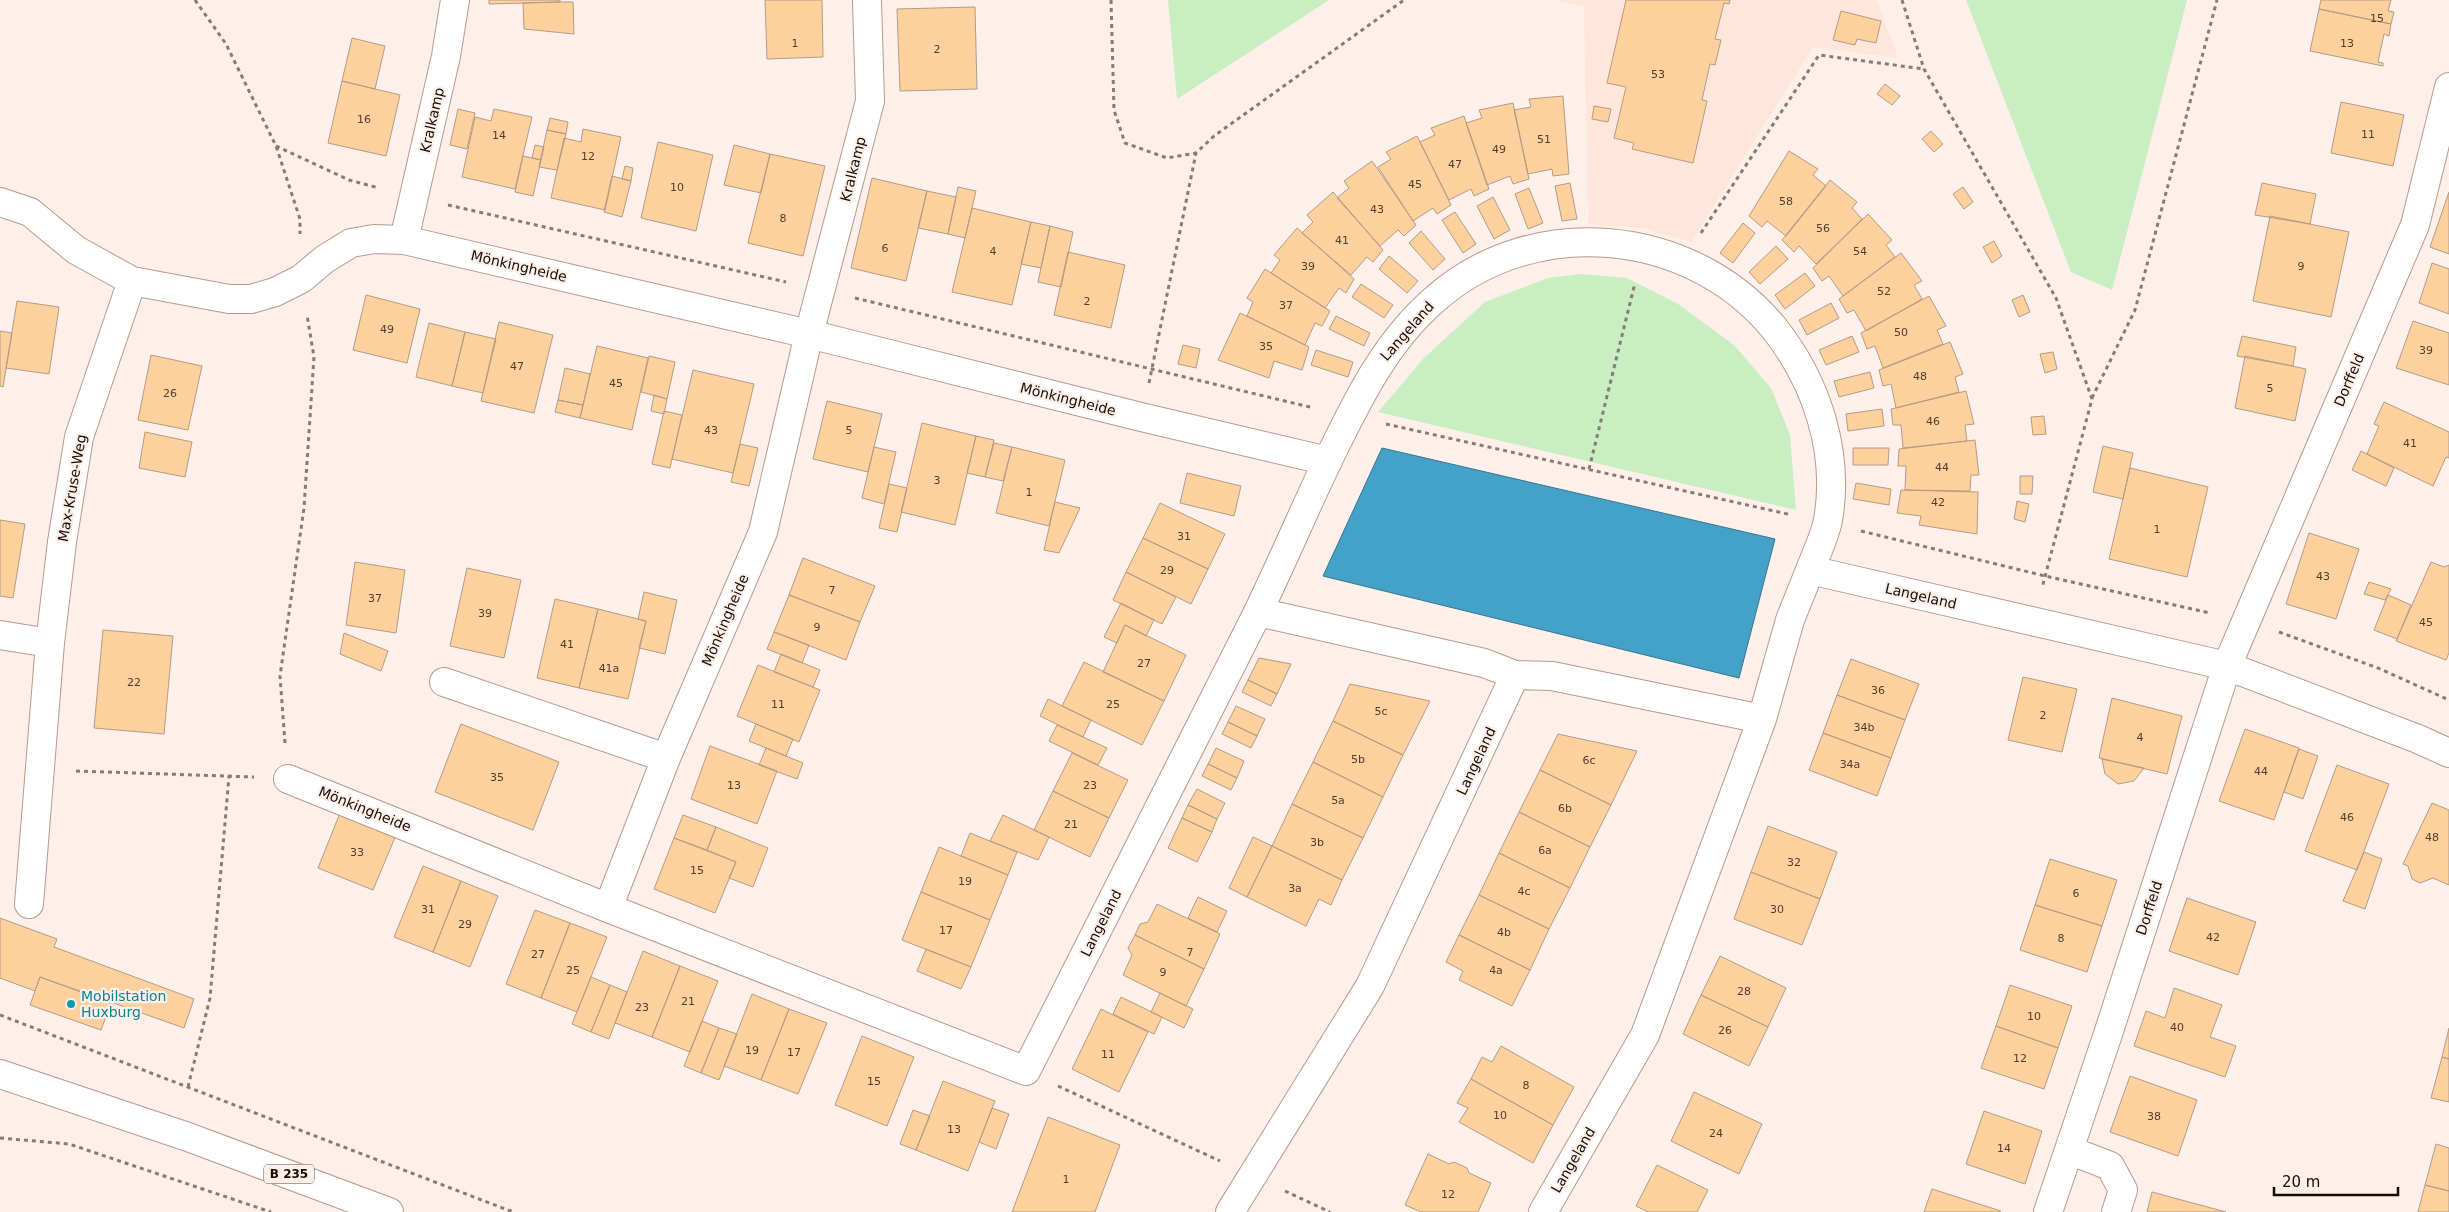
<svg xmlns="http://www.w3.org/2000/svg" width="2449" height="1212" viewBox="0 0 2449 1212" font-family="'DejaVu Sans',sans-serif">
<rect width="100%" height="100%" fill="#fdefe9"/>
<path fill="#ffe5da" d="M1555 0H1877L1898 58 1813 47 1691 242 1643 228 1588 224 1584 7Z"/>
<path fill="#c9eec1" d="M1168 0H1329L1177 99Z
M1966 0H2187L2112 290 2071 272Z
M1582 274 1627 278 1678 304 1734 345 1771 388 1790 435 1796 510 1378 412 1424 358 1485 302 1548 278Z"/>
<path fill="#44a2c9" stroke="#36758f" d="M1382 448 1775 539 1739 678 1323 576Z"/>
<path fill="#fed09d" stroke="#b39c84" d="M489 0H560V2L489 4Z
M765 0H822L823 57 767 59Z
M1626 0H1730L1729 4 1724 3 1715 39 1721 40 1715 65 1710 64 1702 100 1707 101 1693 163 1632 149 1634 143 1614 138 1626 87 1607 83Z
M2321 0H2391L2388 11 2394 12 2391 24 2319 9Z
M560 2H573L574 34 524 29 523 3Z
M975 7 977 89 900 91 897 9Z
M2319 9 2391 24 2389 36 2384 34 2378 62 2383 63V66L2310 51Z
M1841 11 1881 21 1876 43 1857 39 1855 45 1833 40Z
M352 38 385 46 375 89 342 81Z
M342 81 400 95 386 156 328 143Z
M1885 84 1900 96 1892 105 1877 94Z
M1563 96 1569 174 1553 176 1552 169 1528 174 1514 110 1531 107 1529 99Z
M2341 102 2404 115 2393 166 2331 153Z
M1513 103 1529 179 1513 184 1510 176 1487 185 1466 123 1482 118 1479 110Z
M1594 106 1611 109 1608 122 1592 119Z
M458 109 475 113 467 149 450 145Z
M494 109 532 117 515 189 462 177 475 117 491 121Z
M1464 116 1489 189 1474 196 1471 189 1449 200 1420 142 1435 135 1431 128Z
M550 118 568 122 566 134 547 130Z
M583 129 621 137 605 210 551 198 564 138 581 142Z
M547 130 566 134 557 170 539 167Z
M1931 131 1943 144 1934 152 1922 139Z
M1417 136 1451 205 1437 214 1433 208 1413 221 1378 167 1391 159 1386 152Z
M658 142 713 155 696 231 641 218Z
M535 145 544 147 541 160 532 158Z
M734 145 770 154 761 193 724 185Z
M1789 151 1818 169 1813 175 1826 186 1786 236 1767 221 1762 227 1749 216Z
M770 154 825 166 803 256 748 243Z
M523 156 541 160 533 196 515 192Z
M1372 161 1416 225 1404 236 1398 230 1380 246 1337 198 1349 188 1344 181Z
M625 166 633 168 631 181 622 179Z
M612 176 631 181 622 217 604 212Z
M872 178 927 191 906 281 851 268Z
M1830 180 1857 202 1852 208 1862 219 1816 264 1799 246 1794 252 1782 240Z
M1570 183 1577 219 1562 221 1555 186Z
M2262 183 2316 194 2310 224 2255 215Z
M958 187 976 191 965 238 948 234Z
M1963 187 1973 202 1964 209 1953 194Z
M1529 188 1543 223 1528 229 1515 194Z
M927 191 956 197 948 234 918 228Z
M1333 192 1383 250 1373 262 1367 257 1351 275 1302 233 1313 222 1307 215Z
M2449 192V254L2430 247Z
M1493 197 1510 230 1494 239 1477 206Z
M972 208 1031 222 1012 305 952 292Z
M1455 212 1476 244 1463 253 1442 220Z
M1868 214 1892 240 1886 245 1895 257 1843 296 1829 276 1822 281 1813 268Z
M2270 216 2349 232 2331 317 2253 301Z
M1031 222 1050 226 1041 268 1021 264Z
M1743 223 1755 233 1733 263 1720 253Z
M1050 226 1073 232 1061 287 1038 282Z
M1297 228 1354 279 1346 293 1339 288 1325 308 1271 273 1280 260 1274 255Z
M1421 231 1445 259 1433 270 1409 243Z
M1994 241 2002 256 1992 263 1983 247Z
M1776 246 1788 259 1760 284 1749 272Z
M1068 252 1125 265 1111 328 1054 315Z
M1901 253 1922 281 1914 285 1922 299 1866 331 1854 310 1847 313 1839 299Z
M1389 256 1418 281 1407 293 1379 269Z
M2432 263 2449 269V314L2419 303Z
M1265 269 1330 311 1322 326 1315 323 1305 345 1247 316 1253 302 1247 298Z
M1805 273 1815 286 1785 309 1775 295Z
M1361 284 1393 305 1384 318 1352 297Z
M366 295 420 309 407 363 353 350Z
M2023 295 2030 312 2019 317 2012 300Z
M1929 296 1946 326 1937 330 1943 344 1883 368 1875 346 1867 349 1861 333Z
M17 301 59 307 49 374 6 368Z
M1831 303 1839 318 1807 335 1799 320Z
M1240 313 1309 347 1302 370 1274 361 1269 378 1218 360Z
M1336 316 1370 333 1364 346 1329 329Z
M2413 321 2449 333V385L2396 368Z
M499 322 553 335 534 413 481 401Z
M429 323 465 332 452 386 416 377Z
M0 331 12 333 3 387 0 386Z
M465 332 496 339 483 393 452 386Z
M1852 336 1859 352 1826 365 1819 350Z
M2242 336 2296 347 2293 366 2237 356Z
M1950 342 1963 374 1955 377 1959 392 1896 408 1891 384 1883 386 1879 370Z
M1183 345 1200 349 1196 368 1178 364Z
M597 346 648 358 632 430 580 418Z
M1316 350 1353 362 1348 377 1311 365Z
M2053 352 2057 369 2045 373 2040 354Z
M151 355 202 366 188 430 138 420Z
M649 356 675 362 667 399 641 392Z
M2245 356 2306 369 2295 421 2235 408Z
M565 368 590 374 583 405 558 400Z
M693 370 754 384 733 473 672 459Z
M1870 372 1874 388 1839 397 1834 381Z
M1966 391 1974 424 1965 425 1967 441 1903 448 1901 425H1893L1891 409Z
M654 395 667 399 664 414 651 411Z
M558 400 583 405 580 418 555 412Z
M827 401 882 414 868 472 813 459Z
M2384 402 2449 432V458L2446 457 2433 486 2367 454 2379 426 2374 424Z
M1882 409 1884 426 1848 431 1846 414Z
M664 411 682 415 670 468 652 464Z
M2044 416 2046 434 2033 435 2031 417Z
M922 423 976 436 955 525 901 512Z
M145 432 192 442 185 477 139 468Z
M976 436 994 440 985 477 967 473Z
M1975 440 1979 475H1971L1970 491 1905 490 1906 466H1898L1899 449Z
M994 443 1012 447 1003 481 985 477Z
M740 444 758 448 749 486 731 482Z
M2103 446 2133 453 2123 499 2093 492Z
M874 447 896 452 884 504 862 498Z
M1012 447 1065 460 1049 526 996 513Z
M1853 448H1889L1888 465H1853Z
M2361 451 2394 468 2386 486 2352 470Z
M2130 468 2208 487 2187 577 2109 559Z
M1187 473 1241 486 1234 516 1180 503Z
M2020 476H2033L2032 494H2020Z
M1856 483 1891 489 1889 505 1853 499Z
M889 484 907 488 897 532 879 528Z
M1901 490 1978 492 1977 534 1919 525 1921 516 1897 513Z
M2017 501 2029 504 2025 522 2014 519Z
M1055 502 1080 508 1059 553 1044 550Z
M1160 503 1225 534 1208 569 1143 538Z
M0 520 25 524 13 598 0 596Z
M2309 533 2359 549 2336 619 2286 604Z
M1143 538 1208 569 1191 604 1126 572Z
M803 558 875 586 860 622 789 595Z
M355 562 405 570 396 633 346 625Z
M2431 562 2444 567 2449 565V653L2446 660 2396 641Z
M467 568 521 580 504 658 450 646Z
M1126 572 1176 597 1162 624 1113 600Z
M2369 582 2391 589 2385 600 2364 594Z
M644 592 677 600 665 654 639 648 646 621 638 619Z
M789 595 860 622 846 660 774 632Z
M2388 595 2411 605 2397 639 2374 630Z
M555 599 598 609 579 688 537 678Z
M1121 603 1154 620 1146 636 1125 625 1117 643 1104 637Z
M598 609 646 621 628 699 579 688Z
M1125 625 1186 655 1164 701 1103 672Z
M103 630 173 636 164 734 94 728Z
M774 632 809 645 802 663 767 649Z
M344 633 388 651 381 671 340 654Z
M781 654 820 670 813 687 774 672Z
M1259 658 1291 664 1277 694 1248 680Z
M1851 659 1919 684 1905 720 1837 695Z
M1084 662 1164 701 1142 745 1062 706Z
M758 665 820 690 799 742 737 716Z
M2023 677 2077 689 2062 752 2008 740Z
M1248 680 1277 694 1271 706 1242 692Z
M1350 684 1430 701 1403 755 1333 721Z
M1837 695 1905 720 1891 758 1823 733Z
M2112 698 2182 716 2167 774 2099 758Z
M1048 699 1091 720 1083 737 1040 716Z
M1236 706 1265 719 1257 736 1228 722Z
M1333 721 1403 755 1383 797 1313 762Z
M1228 722 1257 736 1251 748 1222 734Z
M461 724 559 762 533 830 435 792Z
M756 724 793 739 786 756 749 741Z
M1057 725 1107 748 1098 765 1049 741Z
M2245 729 2299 748 2274 820 2219 801Z
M1823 733 1891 758 1877 796 1809 770Z
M1558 734 1637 751 1611 805 1540 770Z
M710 746 777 771 757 824 691 799Z
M766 748 803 763 797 779 759 765Z
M1216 748 1244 761 1237 778 1208 764Z
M2299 749 2318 756 2303 799 2284 792Z
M1072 753 1128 780 1109 818 1053 791Z
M2102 759 2144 768 2134 781 2118 784 2105 774Z
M1313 762 1383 797 1363 838 1292 804Z
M1208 764 1237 778 1231 790 1202 776Z
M2337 765 2389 784 2357 870 2305 851Z
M1540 770 1611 805 1590 847 1519 812Z
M1197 789 1225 803 1217 819 1188 805Z
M1053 791 1109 818 1090 857 1034 830Z
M2432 803 2449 810V885L2433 878 2420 883 2412 879 2408 866 2403 864Z
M1292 804 1363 838 1342 880 1272 846Z
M1188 805 1217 819 1212 832 1182 818Z
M1519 812 1590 847 1570 888 1499 853Z
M340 813 396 835 373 890 318 868Z
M683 815 716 827 707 850 674 838Z
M1003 815 1049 837 1038 860 990 841Z
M1182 818 1212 832 1197 862 1168 848Z
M1768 826 1837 852 1820 899 1751 872Z
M716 827 768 848 753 887 729 878 736 862 707 850Z
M970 833 1017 852 1008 875 961 856Z
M1253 837 1272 846 1247 897 1229 888Z
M674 838 736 862 715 913 654 889Z
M1272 846 1342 880 1331 905 1319 899 1306 926 1247 897Z
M939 847 1008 875 990 920 921 892Z
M2364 852 2382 859 2365 909 2343 901Z
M1499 853 1570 888 1549 929 1479 895Z
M2050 859 2117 880 2102 926 2035 905Z
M423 866 461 881 433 952 394 937Z
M1751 872 1820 899 1802 945 1734 919Z
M461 881 498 896 470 967 433 952Z
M921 892 990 920 971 967 902 940Z
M1479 895 1549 929 1530 970 1459 935Z
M1198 897 1227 911 1217 932 1188 918Z
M2187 898 2256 922 2238 975 2169 951Z
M1157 904 1220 934 1204 969 1135 935 1140 924 1148 922Z
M2035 905 2102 926 2087 972 2020 950Z
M535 910 570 923 541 998 506 984Z
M0 918 57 939 54 947 194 999 184 1028 40 977 35 991 0 978Z
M570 923 607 937 577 1012 541 998Z
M1135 935 1204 969 1186 1006 1123 975 1132 955 1128 948Z
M1459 935 1530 970 1512 1006 1459 980 1463 971 1446 962Z
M926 949 971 967 961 989 917 971Z
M643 951 680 966 652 1037 615 1023Z
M1720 956 1786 988 1768 1027 1701 995Z
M680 966 718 981 690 1052 652 1037Z
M40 977 111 1003 101 1030 30 1005Z
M591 977 610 985 591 1032 572 1024Z
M610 985 627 992 609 1039 591 1032Z
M2010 985 2072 1006 2058 1048 1996 1026Z
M2174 988 2222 1005 2210 1037 2236 1046 2225 1077 2134 1046 2146 1011 2165 1018Z
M1160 993 1193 1009 1184 1028 1151 1012Z
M752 994 789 1009 761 1080 724 1066Z
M1701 995 1768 1027 1749 1066 1683 1034Z
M1121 997 1162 1017 1154 1034 1113 1014Z
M789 1009 827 1023 798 1094 761 1080Z
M1101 1009 1148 1032 1119 1092 1072 1069Z
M702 1021 719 1028 701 1073 684 1066Z
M1996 1026 2058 1048 2044 1089 1981 1068Z
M719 1028 737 1034 719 1080 701 1073Z
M2449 1028V1059L2442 1057Z
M862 1036 914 1057 887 1126 835 1105Z
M1501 1046 1574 1087 1553 1125 1471 1079 1482 1057 1492 1062Z
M2442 1057 2449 1059V1102L2431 1098Z
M2130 1076 2197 1100 2178 1156 2110 1132Z
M1471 1079 1553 1125 1533 1163 1459 1122 1468 1108 1457 1103Z
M943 1081 995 1101 968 1171 916 1150Z
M1694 1092 1762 1124 1739 1174 1671 1141Z
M992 1108 1009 1114 996 1149 979 1142Z
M913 1110 930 1116 916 1150 900 1144Z
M1984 1111 2042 1131 2025 1184 1966 1164Z
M1048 1117 1120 1145 1095 1212H1012Z
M2436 1144 2449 1148V1191L2425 1185Z
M1428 1154 1449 1164 1454 1162 1467 1168 1469 1173 1491 1183 1478 1212H1421L1405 1205Z
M1657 1165 1708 1190 1697 1212H1648L1636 1206Z
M2425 1185 2449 1191V1212H2418Z
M1932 1189 2001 1211 2000 1212H1924Z
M2152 1192 2226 1212H2147Z"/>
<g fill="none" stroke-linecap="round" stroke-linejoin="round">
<defs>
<path id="street" d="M0 202 30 212 76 250 132 281 229 299H251L275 292 301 279 325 259 351 243 374 239 404 240 809 334 1141 417 1328 461
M404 240 446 56 455 0
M1258 612 1484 663 1515 675 1552 676 1762 719
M0 635 50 643
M444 682 666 758
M288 779 608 908 1026 1071C1102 919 1180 768 1256 616 1283 561 1306 505 1333 450 1360 395 1387 341 1434 300 1532 212 1691 227 1774 328 1816 381 1840 451 1828 520 1825 536 1816 554 1810 570
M29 904 50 643 62 542 79 437 132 281
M608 908 666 758 763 532 809 334 870 101 867 0
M2069 1150 2110 1166 2123 1190 2116 1212
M1230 1212 1370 986 1515 675
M1543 1212 1645 1035 1762 719 1790 620 1810 570 2227 666 2418 739 2449 753
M2048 1212 2108 1034 2227 666 2415 225 2449 87"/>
<path id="primary" d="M0 1074 188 1137 389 1212"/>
</defs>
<use href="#street" stroke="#b9998a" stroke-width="30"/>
<use href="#primary" stroke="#b9998a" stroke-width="30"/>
<path stroke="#877b76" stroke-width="3" stroke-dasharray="4 4" stroke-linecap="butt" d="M195 0 226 44 276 146 300 219V234
M1111 0 1114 110 1125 143 1167 158 1196 153 1214 136 1404 0
M1902 0 1924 69 2056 298 2092 399 2042 588
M276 146 349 180 379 188
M448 205 786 282
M1701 233 1819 55 1924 69
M855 298 1314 408
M1149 383 1196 153
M2092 398 2135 310 2217 0
M1386 424 1792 515
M1589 469 1635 283
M1861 531 2045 576 2210 613
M2279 632 2378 668 2449 700
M285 743 280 676 304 508 314 357 307 315
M76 771 254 777
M0 1015 513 1212
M1058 1086 1220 1161
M188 1087 210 998 229 776
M0 1138 69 1144 271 1212
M1285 1191 1330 1212"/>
<use href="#street" stroke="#fff" stroke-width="28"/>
<use href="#primary" stroke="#fff" stroke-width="28"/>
</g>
<circle fill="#0f9aa8" stroke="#fdefe9" stroke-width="2" cx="71" cy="1004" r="5"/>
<g text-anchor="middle" stroke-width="4.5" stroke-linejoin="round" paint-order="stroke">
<g font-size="11" fill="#503d2c">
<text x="2377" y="22">15</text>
<text x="795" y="47">1</text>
<text x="2347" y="47">13</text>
<text x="937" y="53">2</text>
<text x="1658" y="78">53</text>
<text x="364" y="123">16</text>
<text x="2368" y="138">11</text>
<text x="499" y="139">14</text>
<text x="1544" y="143">51</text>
<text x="1499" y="153">49</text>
<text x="588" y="160">12</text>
<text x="1455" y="168">47</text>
<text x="1415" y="188">45</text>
<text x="677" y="191">10</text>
<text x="1786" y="205">58</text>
<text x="1377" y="213">43</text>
<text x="783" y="222">8</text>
<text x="1823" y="232">56</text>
<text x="1342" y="244">41</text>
<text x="885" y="252">6</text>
<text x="993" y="255">4</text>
<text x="1860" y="255">54</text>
<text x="1308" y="270">39</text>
<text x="2301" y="270">9</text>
<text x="1884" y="295">52</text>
<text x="1087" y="305">2</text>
<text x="1286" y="309">37</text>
<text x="387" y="333">49</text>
<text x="1901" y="336">50</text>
<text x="1266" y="350">35</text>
<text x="2426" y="354">39</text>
<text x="517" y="370">47</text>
<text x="1920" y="380">48</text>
<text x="616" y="387">45</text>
<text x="2270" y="392">5</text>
<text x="170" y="397">26</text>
<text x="1933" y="425">46</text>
<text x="711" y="434">43</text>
<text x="849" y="434">5</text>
<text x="2410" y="447">41</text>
<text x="1942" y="471">44</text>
<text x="937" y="484">3</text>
<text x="1029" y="496">1</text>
<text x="1938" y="506">42</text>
<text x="2157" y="533">1</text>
<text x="1184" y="540">31</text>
<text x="1167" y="574">29</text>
<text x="2323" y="580">43</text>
<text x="832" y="594">7</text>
<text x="375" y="602">37</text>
<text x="485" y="617">39</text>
<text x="2426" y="626">45</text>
<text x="817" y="631">9</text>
<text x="567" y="648">41</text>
<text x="1144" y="667">27</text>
<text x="609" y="672">41a</text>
<text x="134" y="686">22</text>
<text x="1878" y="694">36</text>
<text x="778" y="708">11</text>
<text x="1113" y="708">25</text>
<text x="1381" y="715">5c</text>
<text x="2043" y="719">2</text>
<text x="1864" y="731">34b</text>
<text x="2140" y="741">4</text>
<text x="1358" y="763">5b</text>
<text x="1589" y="764">6c</text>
<text x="1850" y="768">34a</text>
<text x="2261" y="775">44</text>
<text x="497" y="781">35</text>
<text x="734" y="789">13</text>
<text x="1090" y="789">23</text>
<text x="1338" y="804">5a</text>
<text x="1565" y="812">6b</text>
<text x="2347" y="821">46</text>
<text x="1071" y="828">21</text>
<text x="2432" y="841">48</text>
<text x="1317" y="846">3b</text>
<text x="1545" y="854">6a</text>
<text x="357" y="856">33</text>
<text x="1794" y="866">32</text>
<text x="697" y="874">15</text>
<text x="965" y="885">19</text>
<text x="1295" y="892">3a</text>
<text x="1524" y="895">4c</text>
<text x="2076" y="897">6</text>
<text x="428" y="913">31</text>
<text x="1777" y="913">30</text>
<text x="465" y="928">29</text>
<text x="946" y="934">17</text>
<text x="1504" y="936">4b</text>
<text x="2213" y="941">42</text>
<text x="2061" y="942">8</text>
<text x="1190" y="956">7</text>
<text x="538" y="958">27</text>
<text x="573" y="974">25</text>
<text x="1496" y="974">4a</text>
<text x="1163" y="976">9</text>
<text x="1744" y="995">28</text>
<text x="688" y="1005">21</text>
<text x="642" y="1011">23</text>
<text x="2034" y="1020">10</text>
<text x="2177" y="1031">40</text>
<text x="1725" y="1034">26</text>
<text x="752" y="1054">19</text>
<text x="794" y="1056">17</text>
<text x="1108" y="1058">11</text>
<text x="2020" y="1062">12</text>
<text x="874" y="1085">15</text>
<text x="1526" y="1089">8</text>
<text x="1500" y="1119">10</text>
<text x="2154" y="1120">38</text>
<text x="954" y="1133">13</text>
<text x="1716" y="1137">24</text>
<text x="2004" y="1152">14</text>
<text x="1066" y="1183">1</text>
<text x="1448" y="1198">12</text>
</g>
<rect fill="#fdefe9" stroke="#5b504b" stroke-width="1" x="264" y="1164.5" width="50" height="19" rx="4"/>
<g font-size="12" font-weight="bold" fill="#160c07">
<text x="289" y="1178">B 235</text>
</g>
<g font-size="14" fill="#160c07" stroke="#fdefe9">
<text transform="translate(432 120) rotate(-77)" y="5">Kralkamp</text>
<text transform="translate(853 169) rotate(-76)" y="5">Kralkamp</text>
<text transform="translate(519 266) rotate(13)" y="5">Mönkingheide</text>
<text transform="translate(1407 331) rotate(-49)" y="5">Langeland</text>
<text transform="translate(2349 380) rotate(-67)" y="5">Dorffeld</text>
<text transform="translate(1068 399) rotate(14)" y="5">Mönkingheide</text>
<text transform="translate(72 488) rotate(-80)" y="5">Max-Kruse-Weg</text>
<text transform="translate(1921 596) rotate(13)" y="5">Langeland</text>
<text transform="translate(725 620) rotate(-67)" y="5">Mönkingheide</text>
<text transform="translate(1476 761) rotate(-65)" y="5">Langeland</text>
<text transform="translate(365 809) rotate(22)" y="5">Mönkingheide</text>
<text transform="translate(2149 908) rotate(-72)" y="5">Dorffeld</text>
<text transform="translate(1101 923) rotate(-63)" y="5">Langeland</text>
<text transform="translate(1573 1160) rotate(-60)" y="5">Langeland</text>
</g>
<g font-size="14" fill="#0d838f" stroke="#fdefe9" text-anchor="start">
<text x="81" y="1001">Mobilstation<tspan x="81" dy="16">Huxburg</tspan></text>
</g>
</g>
<path d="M2274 1187v8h124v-8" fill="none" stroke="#160c07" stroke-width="2.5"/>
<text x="2282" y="1187" font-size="15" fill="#160c07" stroke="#fdefe9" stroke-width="4" paint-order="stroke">20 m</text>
</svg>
